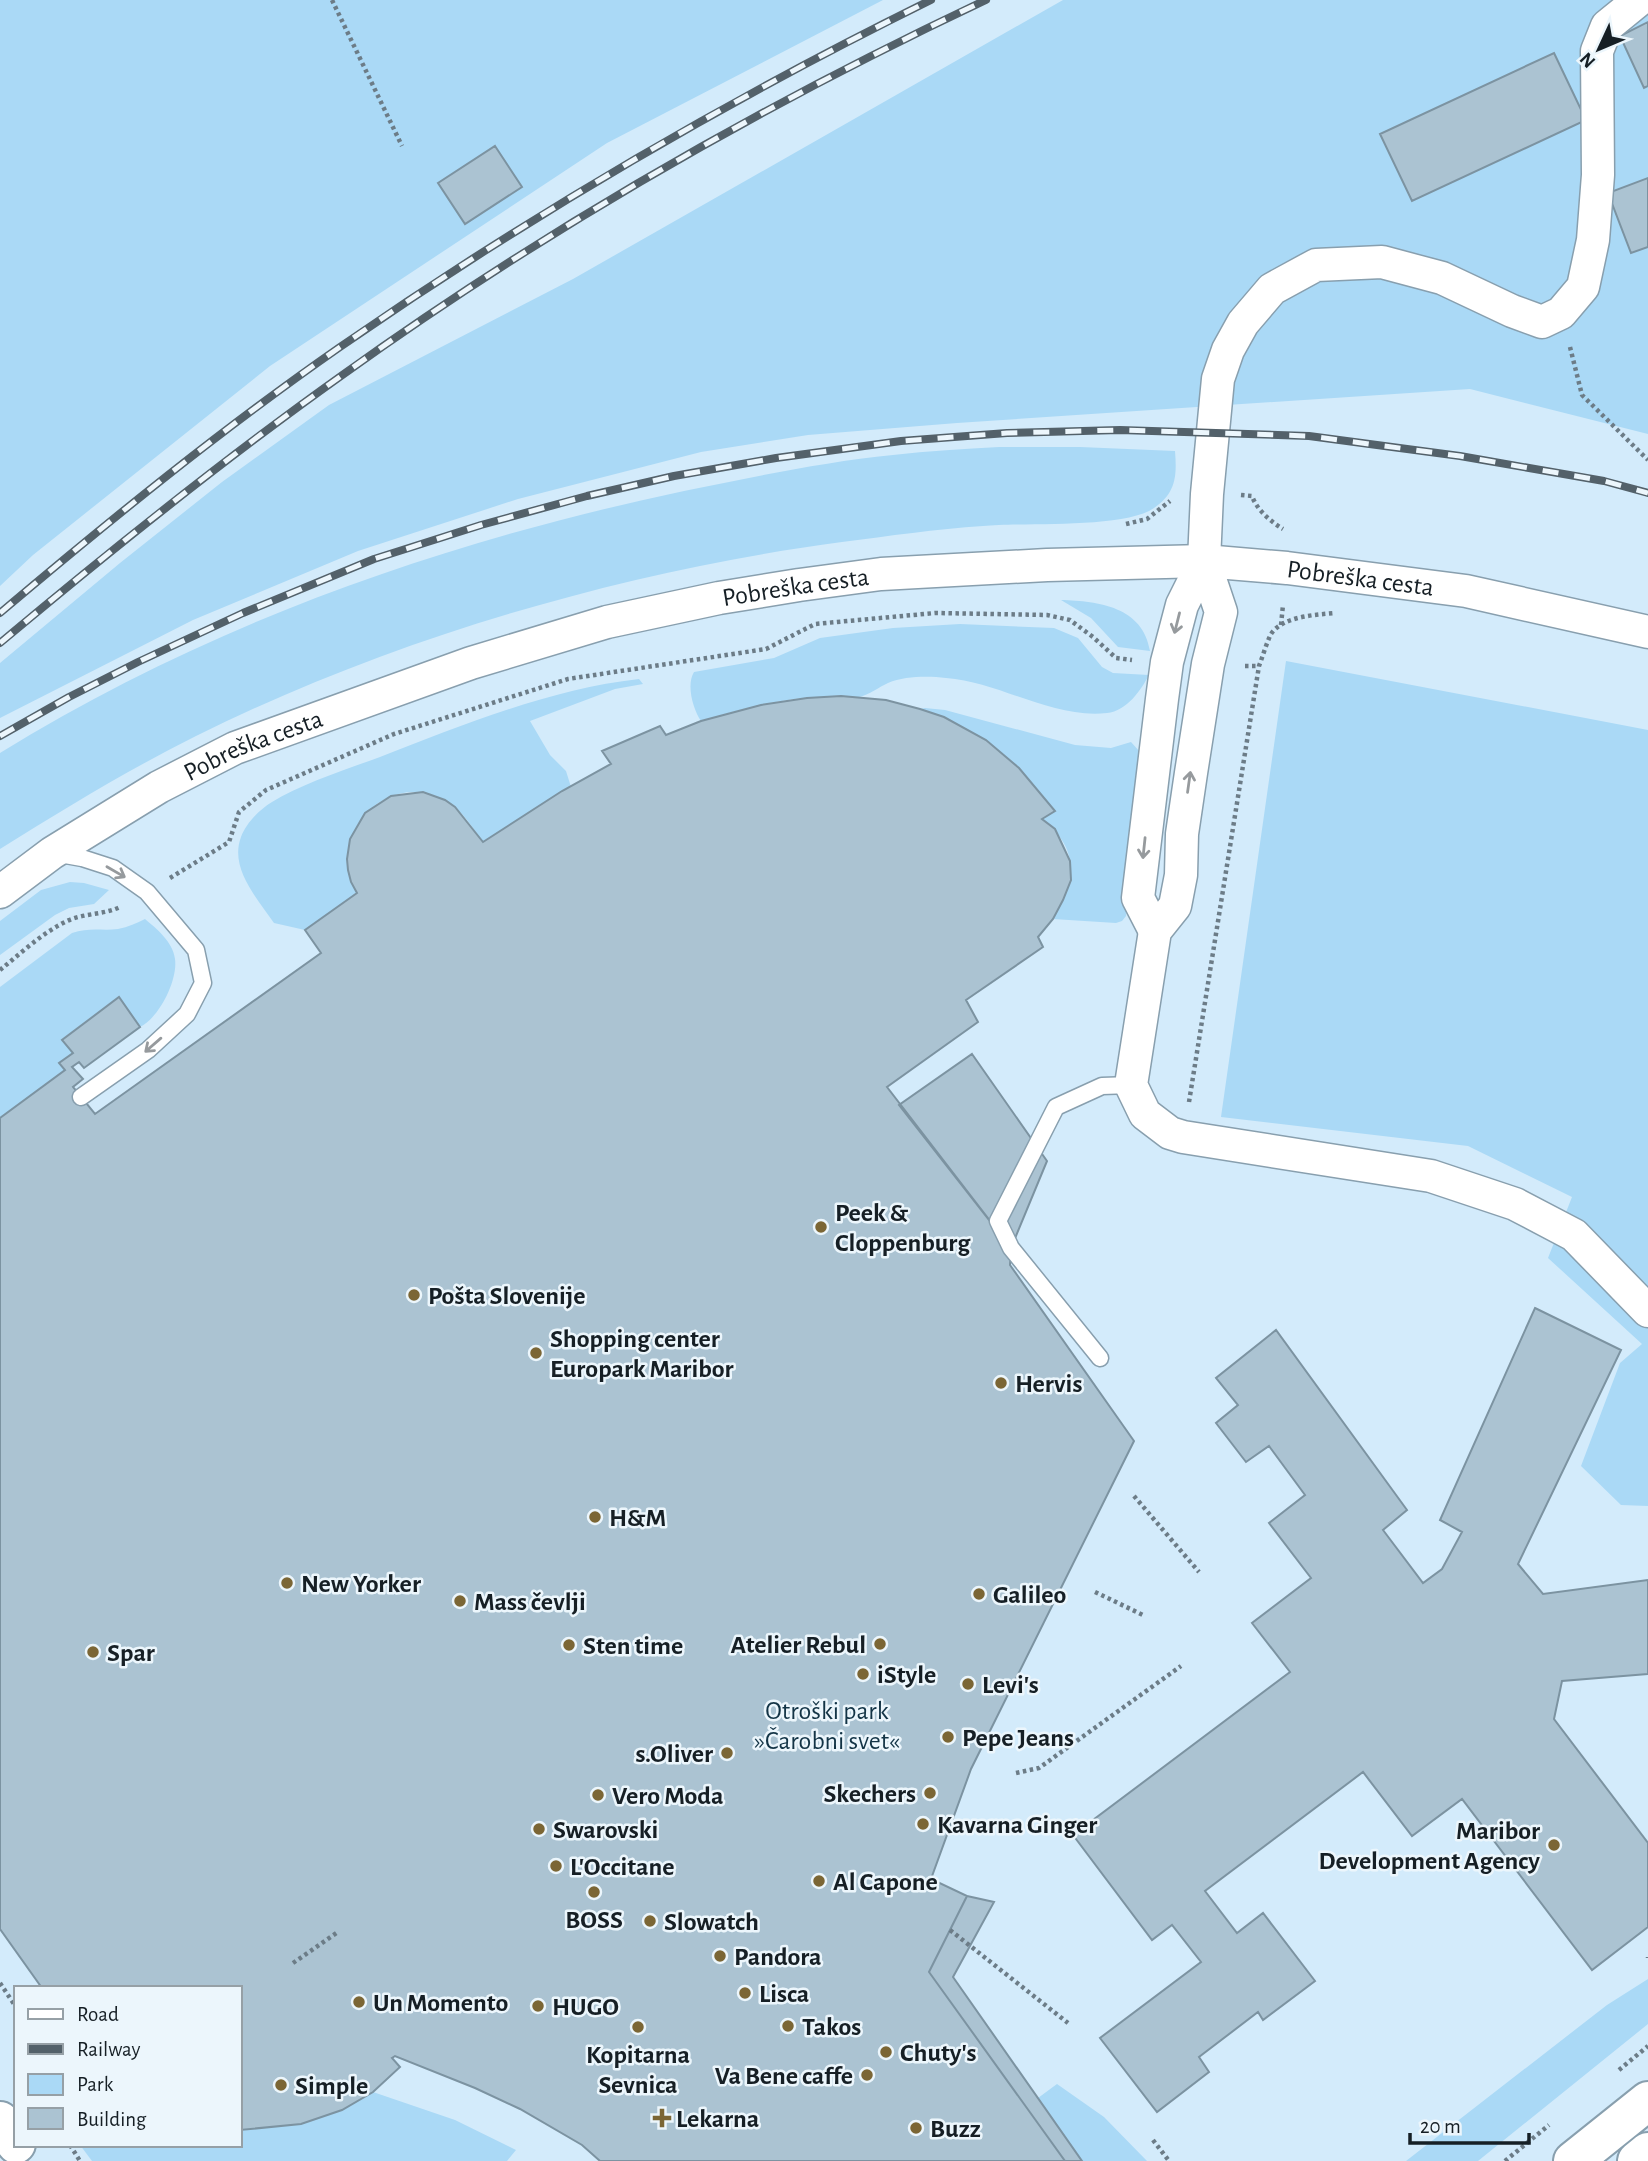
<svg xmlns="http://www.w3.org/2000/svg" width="1648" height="2161" viewBox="0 0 1648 2161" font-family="'Alegreya Sans',sans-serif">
<rect width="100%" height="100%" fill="#d3ebfb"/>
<path fill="#aad9f6" d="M0 0H883L607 143 270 366 33 555 0 586Z
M1063 0H1648V434L1470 389 957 423 808 435 701 452 518 499 358 551 193 620 0 718V663L120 563 222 482 329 405 573 279Z
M999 447H1080L1175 451C1177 476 1176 493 1154 508 1124 529 1024 522 983 526 936 529 889 536 842 542 624 571 393 638 196 736 128 770 64 809 0 849V753C211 623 443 542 684 491 753 477 823 462 893 455 928 451 964 449 999 447Z
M1061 600C1099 601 1143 607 1150 651L1118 647 1091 618Z
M960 624 1054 628 1078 638 1102 667 1113 673 1149 675C1141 690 1127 711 1107 713 1052 719 1000 682 946 678 928 676 905 676 888 683 879 687 869 695 859 697 842 699 822 696 805 698 769 701 735 711 701 721 693 709 686 685 694 672L774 658 820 638 893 628Z
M1286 661 1648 730V1506L1621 1505 1581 1466 1620 1363 1642 1344 1548 1258 1572 1197 1468 1146 1221 1117Z
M639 679 643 684 615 689 530 721 550 755 566 771 571 787 483 842C473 829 463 811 448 802 388 766 324 834 357 893L305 930 274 923C258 899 229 869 241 837 246 823 259 810 272 802 301 784 347 769 380 757 463 725 550 689 639 679Z
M925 708 945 710 1075 745 1111 748 1131 742 1140 752 1126 916 1122 921 1116 923 1053 919C1074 880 1082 851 1042 819L1055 811C1016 762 980 728 920 709Z
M70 882 84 883 109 890 94 904 69 908 55 915 0 955V921L41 890Z
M145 919C157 929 173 942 175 959 178 980 159 1018 140 1027L119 997 62 1039 73 1053 60 1063 65 1070 0 1118V987L72 933C89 927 102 931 118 929 128 927 137 923 145 919Z
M1648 1979V2024L1478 2161H1406L1607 2005Z
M1057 2084 1104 2117 1147 2161H1082L1038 2098Z
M373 2092 455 2120 516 2150 507 2161H92L80 2145H240V2130L308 2122 342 2110Z"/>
<path fill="#abc3d2" stroke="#7c93a1" stroke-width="2" d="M1648 22V86L1644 88 1620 36Z
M1554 53 1586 120 1412 201 1380 134Z
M495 146 522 187 465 224 438 183Z
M1648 178V247L1631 253 1608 193Z
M841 696 886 700 920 709 944 717 986 740 1019 768 1055 811 1042 819 1055 829 1070 861 1071 880 1063 900 1053 919 1038 937 1043 947 966 1000 978 1022 887 1087 1011 1248 1010 1265 1134 1441 971 1769 931 1879 967 1896 929 1972 1065 2161H600L582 2145 520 2109 475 2088 395 2056 392 2058 400 2067 373 2092 342 2110 301 2124 240 2130V1988H42L0 1929V1118L65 1070 59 1063 73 1053 62 1040 119 997 140 1027 84 1068 79 1062 72 1067 83 1079 73 1087 95 1114 321 953 305 930 357 893 351 882 348 870 347 859 350 839 365 813 391 796 423 792 445 800 455 807 483 842 562 791 611 764 602 751 660 726 666 735 701 721 761 705 807 698Z
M972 1054 1047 1161 1011 1248 899 1105Z
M1535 1308 1621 1350 1518 1564 1543 1594 1648 1580V1674L1562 1681 1554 1719 1648 1843V1927L1592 1970 1462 1799 1412 1836 1363 1772 1205 1891 1237 1933 1263 1913 1315 1981 1263 2020 1258 2012 1199 2057 1209 2072 1157 2112 1100 2038 1201 1962 1172 1925 1152 1940 1073 1835 1290 1672 1252 1623 1311 1578 1269 1523 1305 1495 1269 1446 1246 1462 1216 1423 1238 1405 1216 1378 1276 1330 1407 1510 1383 1530 1423 1583 1442 1569 1462 1532 1440 1520Z
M967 1896 994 1902 953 1977 1082 2161H1065L929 1972Z"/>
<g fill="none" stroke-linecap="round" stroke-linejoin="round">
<defs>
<path id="service" d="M54 853 82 858 113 868 147 892 196 950 203 983 187 1014 148 1050 81 1097
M1100 1358 1011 1248 998 1221 1056 1107 1102 1086 1131 1085"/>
<g id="minor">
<path d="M1639 0 1607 26 1597 51 1598 175 1593 240 1583 287 1561 313 1542 322 1512 311 1442 278 1382 262 1316 265 1272 289 1243 323 1228 350 1218 379 1207 494 1204 561 1221 612 1208 664 1191 773 1182 834 1181 875 1175 906 1155 931 1131 1085 1145 1114 1170 1133 1183 1137 1431 1176 1515 1204 1574 1235 1648 1311"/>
<path id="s1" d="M0 892 52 853 159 787 235 748 471 663 607 622 719 598 799 585 881 574 1047 565 1204 561 1287 568 1466 591 1648 632"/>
<path d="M1155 931 1138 898 1162 699 1167 662 1182 605 1204 561"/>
</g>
<path id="tertiary" d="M0 2121 16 2144"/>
<path id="secondary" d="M1573 2161 1648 2101
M1637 2161 1648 2152"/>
</defs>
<use href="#service" stroke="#889fae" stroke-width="19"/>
<use href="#minor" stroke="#889fae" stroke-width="35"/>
<use href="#tertiary" stroke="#889fae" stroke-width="42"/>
<use href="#secondary" stroke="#889fae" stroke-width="42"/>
<path stroke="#6c7c87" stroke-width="4.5" stroke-dasharray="3.5 3.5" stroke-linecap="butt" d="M332 0 402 146
M1570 347 1582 395 1648 460
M1241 495 1252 496C1257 510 1270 521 1283 529
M1126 524 1147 519 1170 501
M1281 625 1283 605
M1245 666H1259
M170 878 229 842 239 812 266 790 394 734 568 679 766 649 815 624 935 613 1047 615 1070 620 1093 637 1116 658 1132 660
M0 970C21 953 42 933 67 921 84 913 103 915 120 907
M1189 1102 1259 666C1263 656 1266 644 1271 634 1283 616 1315 615 1334 613
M1134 1496 1199 1572
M1095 1592 1143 1615
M1016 1773 1039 1768 1181 1666
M950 1930 1068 2023
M1648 1957V1958
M293 1963 338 1932
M0 1983 16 2007
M1619 2070 1648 2046
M1153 2140 1169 2161
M70 2145 80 2161
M1505 2161 1549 2125"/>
<use href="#service" stroke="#fff" stroke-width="16"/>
<use href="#minor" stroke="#fff" stroke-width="32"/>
<use href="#tertiary" stroke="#fff" stroke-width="38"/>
<use href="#secondary" stroke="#fff" stroke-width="38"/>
<defs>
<path id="rail" d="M0 613C110 520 222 429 340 347 528 217 726 101 931 0
M0 643C111 550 223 460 341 376 543 231 761 106 986 0
M0 736 69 697 138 662 243 613 374 559 481 525 587 496 674 476 776 458 901 441 1007 433 1120 430 1309 436 1460 456 1604 481 1648 493"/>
</defs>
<use href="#rail" stroke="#53616a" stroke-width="8"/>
<use href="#rail" stroke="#ecf6fc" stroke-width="5" stroke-dasharray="16" stroke-linecap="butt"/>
</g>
<defs><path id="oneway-shaft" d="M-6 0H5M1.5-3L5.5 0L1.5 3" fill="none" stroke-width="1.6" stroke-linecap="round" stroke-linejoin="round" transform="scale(1.75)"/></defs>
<g stroke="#969a9d">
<use href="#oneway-shaft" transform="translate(1177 623) rotate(104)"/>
<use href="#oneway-shaft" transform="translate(1189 782) rotate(-82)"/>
<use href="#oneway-shaft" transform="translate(1144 848) rotate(96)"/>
<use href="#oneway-shaft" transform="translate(116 872) rotate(30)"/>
<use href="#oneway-shaft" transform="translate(153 1045) rotate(139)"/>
</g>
<g fill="#7b6635" stroke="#ecf6fc" stroke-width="2.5">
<circle cx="821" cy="1227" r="7"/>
<circle cx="414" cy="1295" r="7"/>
<circle cx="536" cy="1353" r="7"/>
<circle cx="1001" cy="1383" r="7"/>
<circle cx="595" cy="1517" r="7"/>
<circle cx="287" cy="1583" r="7"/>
<circle cx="979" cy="1594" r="7"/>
<circle cx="460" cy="1601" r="7"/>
<circle cx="880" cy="1644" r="7"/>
<circle cx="569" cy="1645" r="7"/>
<circle cx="93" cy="1652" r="7"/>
<circle cx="863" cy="1674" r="7"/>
<circle cx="968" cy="1684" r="7"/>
<circle cx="948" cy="1737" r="7"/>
<circle cx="727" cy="1753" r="7"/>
<circle cx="930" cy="1793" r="7"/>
<circle cx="598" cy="1795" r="7"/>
<circle cx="923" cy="1824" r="7"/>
<circle cx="539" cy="1829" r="7"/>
<circle cx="1554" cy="1845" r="7"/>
<circle cx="556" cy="1866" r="7"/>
<circle cx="819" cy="1881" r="7"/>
<circle cx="594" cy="1892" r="7"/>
<circle cx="650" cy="1921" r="7"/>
<circle cx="720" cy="1956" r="7"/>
<circle cx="745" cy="1993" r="7"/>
<circle cx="359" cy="2002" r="7"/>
<circle cx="538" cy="2006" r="7"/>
<circle cx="788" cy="2026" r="7"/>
<circle cx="638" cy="2027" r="7"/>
<circle cx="886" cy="2052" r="7"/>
<circle cx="867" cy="2075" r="7"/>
<circle cx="281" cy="2085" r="7"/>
<path d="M658.5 2107.5h7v7h7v7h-7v7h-7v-7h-7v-7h7z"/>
<circle cx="916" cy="2128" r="7"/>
</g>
<g text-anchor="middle" stroke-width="5" stroke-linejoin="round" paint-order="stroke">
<g font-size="26" fill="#161f25" stroke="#ecf6fc">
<text dy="9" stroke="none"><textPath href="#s1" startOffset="1428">Pobreška cesta</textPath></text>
<text dy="9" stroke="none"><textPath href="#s1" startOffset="861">Pobreška cesta</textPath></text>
<text dy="9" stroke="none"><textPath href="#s1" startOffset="294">Pobreška cesta</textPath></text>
</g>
<g font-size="26" font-weight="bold" fill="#161f25" stroke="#ecf6fc" text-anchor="start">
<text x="835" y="1221">Peek &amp;<tspan x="835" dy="30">Cloppenburg</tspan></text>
<text x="428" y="1304">Pošta Slovenije</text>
<text x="550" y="1347">Shopping center<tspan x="550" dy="30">Europark Maribor</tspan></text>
<text x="1015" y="1392">Hervis</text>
<text x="609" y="1526">H&amp;M</text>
<text x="301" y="1592">New Yorker</text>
<text x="993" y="1603">Galileo</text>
<text x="474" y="1610">Mass čevlji</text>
<text x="866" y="1653" text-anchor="end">Atelier Rebul</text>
<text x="583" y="1654">Sten time</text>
<text x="107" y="1661">Spar</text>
<text x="877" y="1683">iStyle</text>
<text x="982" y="1693">Levi's</text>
<text x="962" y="1746">Pepe Jeans</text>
<text x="713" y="1762" text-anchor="end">s.Oliver</text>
<text x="916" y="1802" text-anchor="end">Skechers</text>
<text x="612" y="1804">Vero Moda</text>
<text x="937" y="1833">Kavarna Ginger</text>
<text x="553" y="1838">Swarovski</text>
<text x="1540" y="1839" text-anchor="end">Maribor<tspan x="1540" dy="30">Development Agency</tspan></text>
<text x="570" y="1875">L'Occitane</text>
<text x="833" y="1890">Al Capone</text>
<text x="594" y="1928" text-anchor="middle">BOSS</text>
<text x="664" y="1930">Slowatch</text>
<text x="734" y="1965">Pandora</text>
<text x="759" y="2002">Lisca</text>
<text x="373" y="2011">Un Momento</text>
<text x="552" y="2015">HUGO</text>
<text x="802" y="2035">Takos</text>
<text x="900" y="2061">Chuty's</text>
<text x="638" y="2063" text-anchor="middle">Kopitarna<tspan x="638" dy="30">Sevnica</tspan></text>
<text x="853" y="2084" text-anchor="end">Va Bene caffe</text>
<text x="295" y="2094">Simple</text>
<text x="676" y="2127">Lekarna</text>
<text x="930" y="2137">Buzz</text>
</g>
<g font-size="26" fill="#133446" stroke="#ecf6fc">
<text x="827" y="1719">Otroški park<tspan x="827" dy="30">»Čarobni svet«</tspan></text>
</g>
</g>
<rect x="14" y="1986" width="228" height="161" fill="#ecf6fc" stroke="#96a0a6" stroke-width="2"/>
<rect x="28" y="2009" width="35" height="10" fill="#ffffff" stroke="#96a0a6" stroke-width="2"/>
<text x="77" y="2021" font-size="21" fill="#161f25">Road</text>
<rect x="28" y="2044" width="35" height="10" fill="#53616a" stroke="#96a0a6" stroke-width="2"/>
<text x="77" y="2056" font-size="21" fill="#161f25">Railway</text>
<rect x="28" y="2074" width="35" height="21" fill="#aad9f6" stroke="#96a0a6" stroke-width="2"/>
<text x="77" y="2091" font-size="21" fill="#161f25">Park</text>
<rect x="28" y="2108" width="35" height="21" fill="#abc3d2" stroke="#96a0a6" stroke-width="2"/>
<text x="77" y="2126" font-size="21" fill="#161f25">Building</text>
<g transform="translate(1599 49) rotate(226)" stroke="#ecf6fc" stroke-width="5" paint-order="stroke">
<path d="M0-5L12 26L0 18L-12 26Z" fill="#161f25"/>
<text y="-10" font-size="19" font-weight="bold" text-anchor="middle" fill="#161f25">N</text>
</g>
<path d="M1410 2133v10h119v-10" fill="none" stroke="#161f25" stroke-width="3.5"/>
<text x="1420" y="2133" font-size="21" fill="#161f25" stroke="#ecf6fc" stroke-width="5" paint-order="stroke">20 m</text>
</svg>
